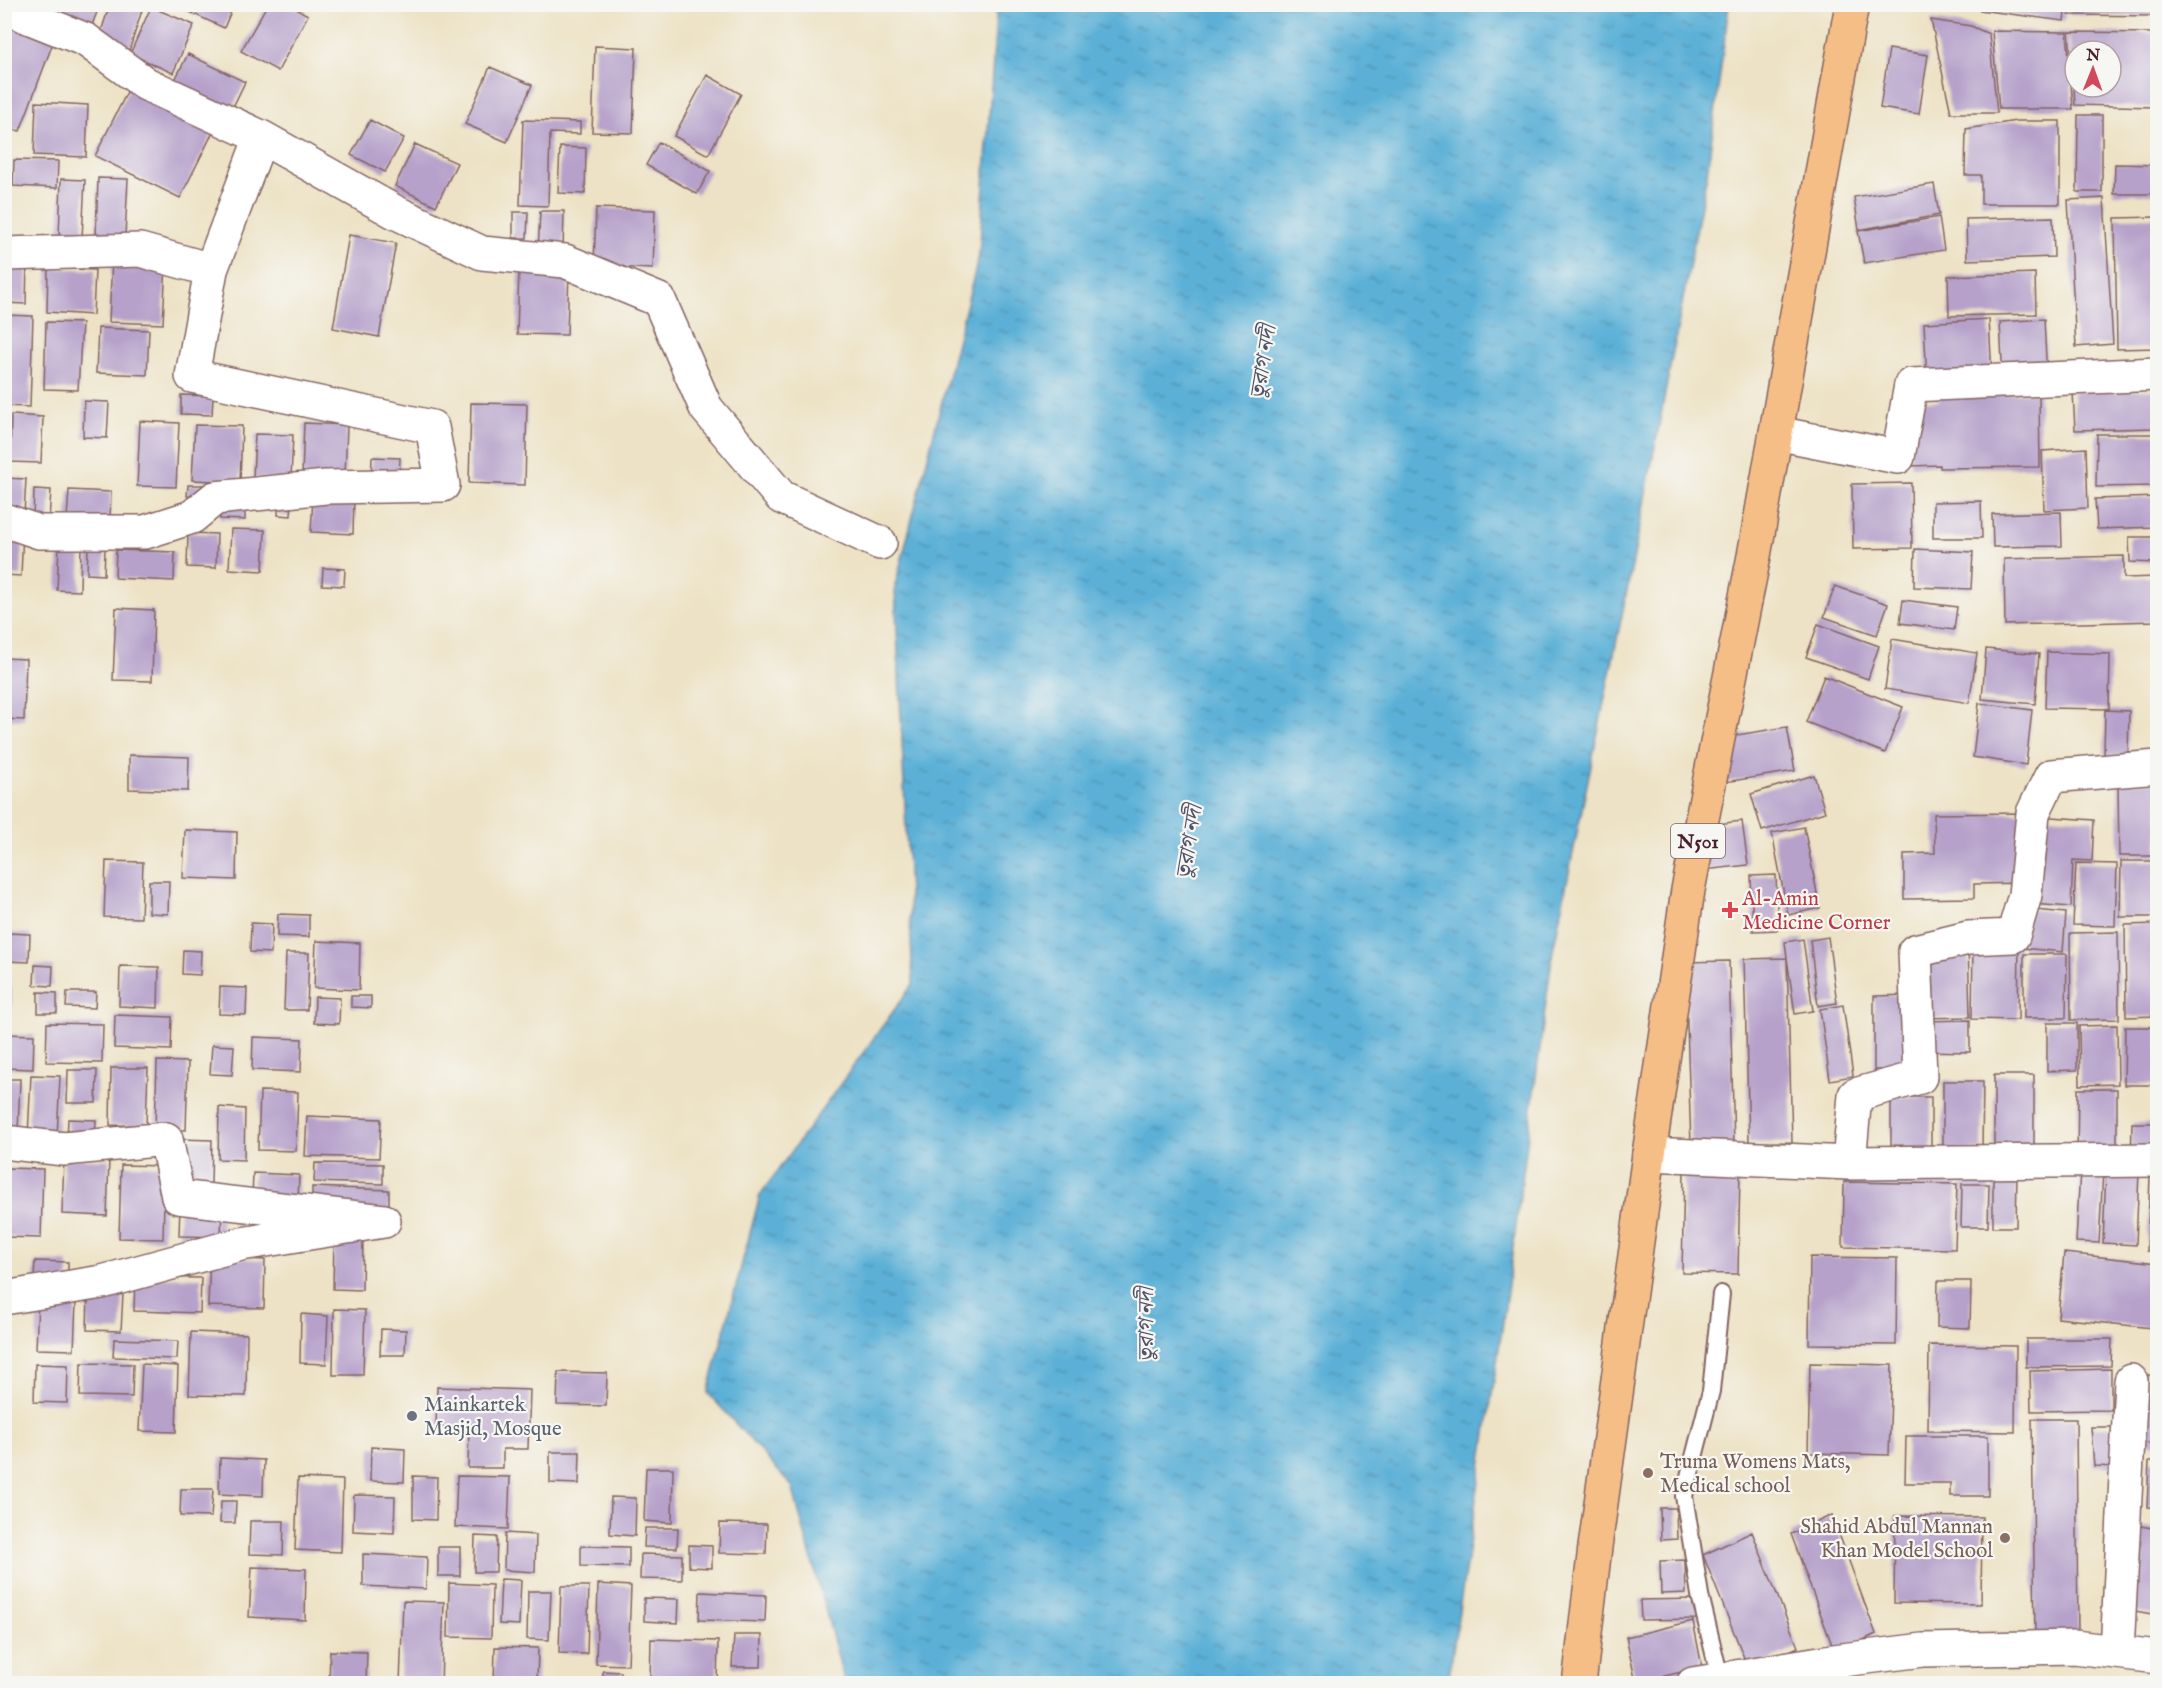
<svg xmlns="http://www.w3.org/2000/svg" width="2162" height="1688" viewBox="0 0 2162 1688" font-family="'IM FELL English','Noto Serif Bengali',serif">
<defs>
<pattern id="water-ripples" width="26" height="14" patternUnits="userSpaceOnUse" patternTransform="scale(1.5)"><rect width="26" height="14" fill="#5bb0d7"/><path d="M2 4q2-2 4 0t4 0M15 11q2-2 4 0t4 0" fill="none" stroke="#4d8faf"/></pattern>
</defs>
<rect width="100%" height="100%" fill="#f6f6f2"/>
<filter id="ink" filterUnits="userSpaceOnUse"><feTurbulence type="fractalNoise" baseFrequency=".0167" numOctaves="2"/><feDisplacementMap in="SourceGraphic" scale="12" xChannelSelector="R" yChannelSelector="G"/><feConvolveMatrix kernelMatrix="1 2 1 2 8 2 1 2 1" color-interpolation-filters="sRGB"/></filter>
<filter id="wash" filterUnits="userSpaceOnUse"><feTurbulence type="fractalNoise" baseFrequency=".008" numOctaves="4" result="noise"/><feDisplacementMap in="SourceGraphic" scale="24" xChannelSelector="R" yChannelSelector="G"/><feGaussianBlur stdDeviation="1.35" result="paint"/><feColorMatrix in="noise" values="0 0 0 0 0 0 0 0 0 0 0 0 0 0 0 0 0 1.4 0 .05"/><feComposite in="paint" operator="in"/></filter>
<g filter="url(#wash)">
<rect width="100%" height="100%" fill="#ede2c5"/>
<path fill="url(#water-ripples)" stroke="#526881" stroke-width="1.5" d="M997 5H1729L1707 174 1632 566 1553 950 1502 1329 1448 1683H845L792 1486 708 1393 760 1195 913 984 895 586 979 256Z"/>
<g id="blocks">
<path fill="#b6a1ca" d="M47 4H100L89 33 43 16Z
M110 4H144L129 51 98 41Z
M183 4H234L224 28 181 8Z
M1981 4H2066L2064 21 1980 10Z
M2070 4H2158V16L2069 15Z
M267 5H289L308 15 278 71 241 51Z
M151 7 194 25 173 73 130 54Z
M1931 20 1971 26 1989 34 1997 113H1951Z
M4 24 57 32 20 131 4 128Z
M1992 31 2067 32 2073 109H1999Z
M2069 32 2155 33 2154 107 2075 105 2074 87H2111V51H2075V84H2073Z
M595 46 636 48 633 133 592 132Z
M1889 49 1928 55 1919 114 1880 108Z
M188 54 245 82 231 111 174 82Z
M490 67 532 85 507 142 465 124Z
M707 75 741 94 708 155 674 136Z
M130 86 215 128 180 198 95 156Z
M36 102 88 105 86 157 34 155Z
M2078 115H2102V192H2077Z
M2153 116H2158V160H2153Z
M370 120 404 138 385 172 351 155Z
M523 120 580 122V134L550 133 548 206 520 205Z
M2016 121H2060V204H1981V175H1965L1966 129Z
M659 142 710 171 697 194 646 165Z
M415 144 457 163 436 206 395 186Z
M560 147 586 148 585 194 558 193Z
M14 160 58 161 57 188 13 186Z
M2115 164 2158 165V194H2114Z
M98 178 128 179 125 236 96 235Z
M61 179 85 180 82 238 59 237Z
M1934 184 1939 215 1859 230 1854 197Z
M2104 198 2113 344 2076 347 2068 200Z
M596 208 655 210 653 269 594 266Z
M540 211H564L563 253 538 252Z
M513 212H528L527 238H513Z
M1939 217 1944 250 1864 263 1858 231Z
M2053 217 2054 257 1967 260 1966 219Z
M2158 217V348L2117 349 2115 218Z
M349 235 396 243 379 337 333 328Z
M112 259 166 262 163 324 109 322Z
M4 262 27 263 26 304 4 303Z
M48 268 95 270 93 315 47 312Z
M519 269 569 271 567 335 517 334Z
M2035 273 2036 314 1949 316 1948 276Z
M4 315 33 316 30 407 4 406Z
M1989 319 1992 377 1927 381 1924 323Z
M2044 319 2047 379 2003 382 2000 322Z
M46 322 82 323 78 390 44 389Z
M98 328 149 330 147 375 96 373Z
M2158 390V428L2075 430 2073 392Z
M2039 393 2040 467 1940 468V465L1911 466 1910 401H1939V394Z
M181 395 213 396 212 415 181 414Z
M84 401 109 402 107 438 83 437Z
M471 403 527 404 525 485 469 483Z
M11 415 43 417 41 463 10 462Z
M140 421 179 423 176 487 137 486Z
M304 423 347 425 345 477 302 475Z
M195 425 242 426 240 482 192 480Z
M255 434 293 435 291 479 253 478Z
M2097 434H2158V486L2096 487Z
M2086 448 2088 508 2044 510 2042 451Z
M372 457 400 458 399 480 371 479Z
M4 478 26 479 24 515 4 514Z
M1911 483 1912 548 1853 549 1852 484Z
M188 485H207L206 497 187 496Z
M34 489 51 490 49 520 33 519Z
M69 490 111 492 110 520 67 518Z
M313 497 354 498 353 534 311 532Z
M2158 497V527L2097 529 2095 499Z
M278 498 292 499 291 516 278 515Z
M1981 501 1982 538H1933V502Z
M220 505 245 507V520L220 519Z
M2061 512 2062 546 1993 547 1992 514Z
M231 529 265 530 263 571 229 569Z
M4 530 23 531 21 576 4 575Z
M188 533 217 534 216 568 187 567Z
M2129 537H2158V563L2130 562Z
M59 544 81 545 80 591 57 590Z
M88 548 105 549 104 575 87 574Z
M1915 549 1973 552 1971 589 1914 587Z
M116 550 175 552 174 581 115 578Z
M2124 556V578L2158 577V621L2005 625 2004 559Z
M323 568 345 569 344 586 322 585Z
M1835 586 1888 604 1877 635 1824 617Z
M1903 600 1957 607 1954 630 1900 623Z
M116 608 154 610 152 681 113 680Z
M1818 624 1879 646 1868 679 1806 657Z
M1892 639 1977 653 1969 703 1885 689Z
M1986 649 2039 654 2035 704 1982 699Z
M2154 651H2158V698H2155Z
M2047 652 2110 654 2109 709 2045 708Z
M4 658 26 659 24 720 4 719Z
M1824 676 1903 707 1885 753 1806 722Z
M1979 703 2032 710 2026 765 1973 757Z
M2105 710 2129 711 2128 756 2104 755Z
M1787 727 1795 771 1719 783 1711 739Z
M129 755 189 757 188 791 129 789Z
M1814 775 1825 812 1762 831 1751 794Z
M2158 782V856H2119L2118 783Z
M2023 813 2024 883 1974 884V898L1904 899V854L1935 853 1934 814Z
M2037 816 2094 820 2092 861 2073 860 2071 907 2032 904Z
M1742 821 1748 865 1704 870 1699 826Z
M1804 827 1820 908 1788 915 1772 833Z
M185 830 237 832 236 880 183 878Z
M106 861 143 862 141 918 104 917Z
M2121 861H2158V917H2120Z
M2076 863 2117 864 2115 926 2073 925Z
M1776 875 1778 930 1753 931 1751 876Z
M149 881H169L168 914 149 913Z
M2025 909 2066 913 2063 952 2022 948Z
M278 914 309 915V937L277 936Z
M251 923 272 924 271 953 250 952Z
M2158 924V1016L2126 1017 2125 925Z
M2118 932 2119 1019 2071 1020 2070 933Z
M7 933 30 934 29 962 5 961Z
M1828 937 1837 1003 1818 1006 1810 940Z
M1803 939 1813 1011 1795 1014 1787 958 1792 1142 1749 1143 1744 959 1787 958 1785 942Z
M316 941 360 943 359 990 314 988Z
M1968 942 1970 1017 1923 1018 1921 954Z
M1973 942 2019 943 2018 1020 1972 1019Z
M183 950 201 951 200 975 182 974Z
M286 953H309L307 1010H284Z
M2024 954H2067L2066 1018H2024Z
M1729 961 1734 1145 1691 1146 1685 962Z
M35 965 53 966 52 986 34 985Z
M120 966 159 967 158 1008 119 1006Z
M4 986 12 987 11 1013 4 1012Z
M220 987 247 988 246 1015 219 1014Z
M38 992 57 993V1013H38Z
M67 992H96L95 1008 66 1007Z
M1913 995 1914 1070H1874V996Z
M351 996H371V1008L351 1007Z
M315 997 340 998 339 1024 314 1023Z
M1843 1005 1853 1076 1830 1080 1820 1009Z
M115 1015 172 1017 171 1050 114 1048Z
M1970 1020V1052L1924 1051V1021Z
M47 1023 103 1024 102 1063 46 1062Z
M2047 1023H2077V1070L2047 1071Z
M2117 1025 2118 1084 2080 1085 2079 1026Z
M2125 1027H2158V1085H2124Z
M4 1034 34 1035 33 1069 4 1068Z
M253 1037 302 1039 301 1072 252 1070Z
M212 1045 234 1046 232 1075 210 1074Z
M157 1061 188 1062 186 1130 155 1129Z
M111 1068H148L146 1126 110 1125Z
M68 1070H97L96 1103H67Z
M31 1075 60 1076 57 1137 28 1136Z
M1994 1075H2034V1145H1994Z
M4 1079H20L18 1132H4Z
M1943 1081H1983L1982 1150H1943Z
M2078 1089H2117V1160H2077Z
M260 1091 298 1092 296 1151 258 1150Z
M1891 1097H1931V1167H1891Z
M219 1107 245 1109 244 1160 218 1159Z
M307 1116 381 1119 379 1158 305 1156Z
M68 1119 96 1120 95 1139 67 1138Z
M2132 1123H2158V1162H2131Z
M178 1139 212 1140 211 1185 177 1183Z
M64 1158 109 1160 107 1216 62 1214Z
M315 1163 383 1164V1184L314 1182Z
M121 1165 165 1166 163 1239 119 1238Z
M4 1168 43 1169 41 1238 4 1237Z
M2080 1169 2103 1170 2099 1243 2076 1242Z
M2106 1169 2139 1171 2136 1245 2103 1243Z
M1684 1170 1740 1171 1738 1274 1682 1273Z
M253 1173 299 1175 298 1200 252 1199Z
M1993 1175H2017L2016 1227H1993Z
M2150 1177H2158V1251H2147Z
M1844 1182 1957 1184 1955 1249 1843 1247Z
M1962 1184H1989L1988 1227H1961Z
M312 1187 389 1190V1211L312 1208Z
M180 1205H222L221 1237 179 1236Z
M334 1237 363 1238 362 1290 333 1289Z
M2064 1253 2158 1263 2152 1328 2058 1318Z
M210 1257 265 1260 264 1308 208 1306Z
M1810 1257 1897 1258 1896 1345 1809 1344Z
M35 1261 68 1262V1279L34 1278Z
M135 1277 201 1278 200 1313 134 1311Z
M1938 1281H1971L1970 1328 1937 1327Z
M88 1294H123L121 1331 87 1330Z
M38 1300 76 1302 74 1350 36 1349Z
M334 1309 365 1310 363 1375H333Z
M301 1314 328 1316 326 1364 300 1363Z
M381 1329 406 1330 405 1355H380Z
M191 1332 247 1334 246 1396 189 1395Z
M114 1339 178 1341 177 1359 113 1357Z
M2026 1339H2112L2111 1366 2026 1367Z
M1929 1345 2016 1346 2015 1432 1928 1431Z
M81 1363 133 1364 132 1397 80 1396Z
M1810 1363 1892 1365 1889 1455 1808 1453Z
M35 1364 68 1365 67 1403 34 1402Z
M142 1364 178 1366 176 1432 139 1431Z
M2111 1369V1410L2031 1411 2030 1371Z
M558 1372 607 1373 606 1406 557 1405Z
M2148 1375H2158V1444L2144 1443Z
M437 1387 530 1390 528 1449H503V1468H468L469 1428 436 1427Z
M2032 1419H2076L2078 1636 2035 1637Z
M2091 1427H2119L2116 1467 2094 1466Z
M1906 1436H1988V1496H1950V1483H1905Z
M371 1447 405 1449 404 1482 370 1481Z
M550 1452H580L579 1484 550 1483Z
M220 1458 264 1460 263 1496 219 1494Z
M2149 1461H2158V1508L2147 1507Z
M646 1468H673L672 1523 644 1521Z
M413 1476 437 1477 436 1520 413 1519Z
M457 1476 510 1477 508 1529 455 1527Z
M298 1478 343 1480 341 1552 295 1550Z
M181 1489H213L211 1517 180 1516Z
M354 1495 395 1496 394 1533 353 1531Z
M611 1497 636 1498 635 1536 610 1534Z
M221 1501H236L235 1523H220Z
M1660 1508H1676L1677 1539 1661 1540Z
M1832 1515 1876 1634 1835 1653 1791 1534Z
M1895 1516 1982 1517 1981 1604 1894 1603Z
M250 1521H284L283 1555 249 1554Z
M720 1523 767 1524 766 1554 719 1553Z
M2140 1526 2158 1529V1615L2129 1610Z
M645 1528H678L677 1548 644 1547Z
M1752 1532 1798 1647 1749 1670 1703 1555Z
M505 1533 536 1535 535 1572 504 1570Z
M475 1536 497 1537 496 1572H474Z
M689 1545 712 1546V1568L689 1567Z
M581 1546 629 1547V1567L581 1566Z
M438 1547H460V1576H438Z
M363 1554 427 1557 426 1589 363 1586Z
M641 1554 682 1555V1580L640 1579Z
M1685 1560 1686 1593 1661 1594 1660 1561Z
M252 1567 306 1569 305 1620 249 1617Z
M501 1579 521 1580 519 1625 499 1624Z
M449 1583 492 1585 491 1638 448 1637Z
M598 1584 631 1586 628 1665 596 1664Z
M561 1586H589L587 1654 559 1653Z
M528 1591H551L549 1640 527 1639Z
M700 1592 766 1595 765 1622 699 1620Z
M644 1598 679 1599 678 1623 644 1621Z
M1698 1599 1699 1619 1641 1620 1640 1600Z
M403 1601 444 1602 441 1684H400Z
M1693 1621 1702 1667 1636 1683 1626 1637Z
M734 1635H762L761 1667H732Z
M651 1639 718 1641 717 1684H650Z
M495 1647 538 1648 537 1684H494Z
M330 1651 367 1652 366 1684H329Z
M603 1671 621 1672V1684H603Z"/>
</g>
</g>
<g filter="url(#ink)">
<use href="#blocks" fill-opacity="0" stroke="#836361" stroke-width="1.5"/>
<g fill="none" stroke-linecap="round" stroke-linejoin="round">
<defs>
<path id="lane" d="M1720 1678 1700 1595 1684 1496 1711 1391 1721 1294"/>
<path id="street" d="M4 10 13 11 86 40 146 84 261 137 211 270 192 376 432 427 443 485 326 487 215 498 192 517 145 532H39L4 520
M261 137 395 212 482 253 565 261 659 300 706 408 781 497 880 543
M4 254 140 250 211 270
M1776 433 1898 457 1911 385 2158 374
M4 1142 64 1149 166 1139 178 1197 384 1221 241 1244 102 1282 4 1298
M1649 1154 1849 1163 2158 1160
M1849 1163 1855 1095 1920 1077 1915 951 1968 938 2013 936 2025 895 2033 813 2051 776 2158 767
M2117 1651 2131 1381
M1693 1684 1826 1662 1923 1650 2074 1647 2158 1657"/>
<path id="highway" d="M1579 1684 1595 1547 1649 1154 1688 890 1754 556 1852 4"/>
</defs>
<use href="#lane" stroke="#836361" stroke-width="20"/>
<use href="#street" stroke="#836361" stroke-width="36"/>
<use href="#highway" stroke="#836361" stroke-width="36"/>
<use href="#lane" stroke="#fff" stroke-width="16"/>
<use href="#street" stroke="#fff" stroke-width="33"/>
<use href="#highway" stroke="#f6be87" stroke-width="33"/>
</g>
</g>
<path fill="#e0444e" stroke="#f6f6f2" stroke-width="2" d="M1727 901h6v6h6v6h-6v6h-6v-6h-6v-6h6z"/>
<circle fill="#6b7280" stroke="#f6f6f2" stroke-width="2" cx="412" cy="1416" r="6"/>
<g fill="#8d6e63" stroke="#f6f6f2" stroke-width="2">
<circle cx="1648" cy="1473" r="6"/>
<circle cx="2005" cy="1538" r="6"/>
</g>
<g text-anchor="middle" stroke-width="4.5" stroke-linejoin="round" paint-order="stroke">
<rect fill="#f6f6f2" stroke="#7e6067" stroke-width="1.5" x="1671" y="824" width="54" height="34" rx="4.5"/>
<g font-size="20" font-weight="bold" fill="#4a1f2b">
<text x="1698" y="848">N501</text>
</g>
<g font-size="21" fill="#be3a42" stroke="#f6f6f2" text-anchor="start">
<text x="1742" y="905">Al-Amin<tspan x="1742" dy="24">Medicine Corner</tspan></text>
</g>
<g font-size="21" fill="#5b616d" stroke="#f6f6f2" text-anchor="start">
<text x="424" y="1411">Mainkartek<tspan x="424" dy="24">Masjid, Mosque</tspan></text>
</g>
<g font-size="21" fill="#785e54" stroke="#f6f6f2" text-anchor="start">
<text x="1660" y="1468">Truma Womens Mats,<tspan x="1660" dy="24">Medical school</tspan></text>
<text x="1993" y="1533" text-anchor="end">Shahid Abdul Mannan<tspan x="1993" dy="24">Khan Model School</tspan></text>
</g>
<g font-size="22" font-style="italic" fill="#505267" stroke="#f6f6f2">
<text transform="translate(1262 362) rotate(-81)" y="8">তুরাগ নদী</text>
<text transform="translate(1188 842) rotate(-81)" y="8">তুরাগ নদী</text>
<text transform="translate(1145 1325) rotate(-90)" y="8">তুরাগ নদী</text>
</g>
</g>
<rect width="2162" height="1688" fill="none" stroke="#f6f6f2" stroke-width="24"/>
<g transform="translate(2093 69) rotate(1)"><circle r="28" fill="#f6f6f2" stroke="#b1a0a2" stroke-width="1.5"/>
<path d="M0-4.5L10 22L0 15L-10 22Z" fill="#d1495b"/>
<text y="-9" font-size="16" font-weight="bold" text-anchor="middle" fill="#4a1f2b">N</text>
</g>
</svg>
